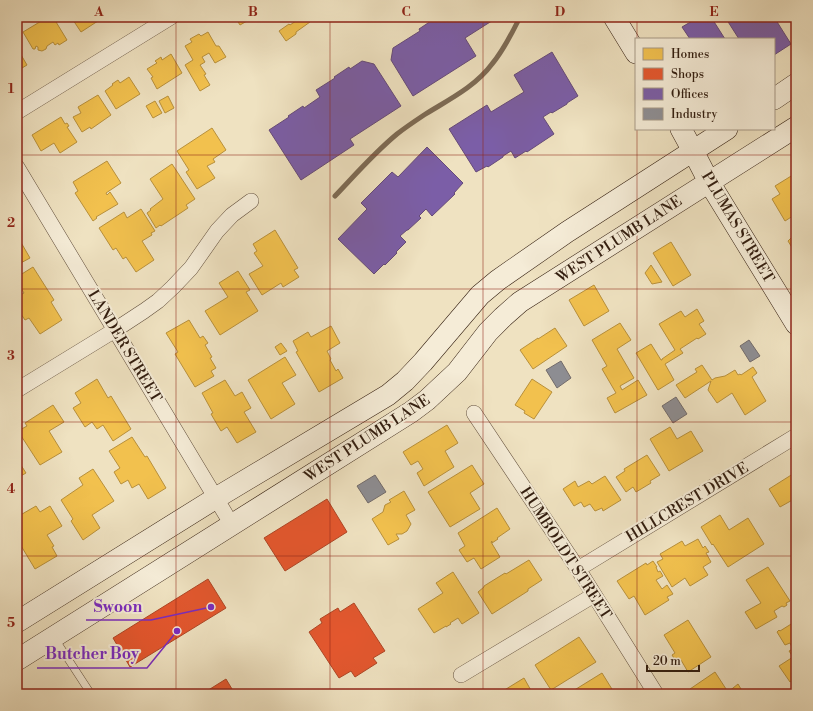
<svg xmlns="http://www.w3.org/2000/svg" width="813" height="711" viewBox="0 0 813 711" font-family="'Libre Bodoni',serif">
<rect width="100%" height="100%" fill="#efe2c1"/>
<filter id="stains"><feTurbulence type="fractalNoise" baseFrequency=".005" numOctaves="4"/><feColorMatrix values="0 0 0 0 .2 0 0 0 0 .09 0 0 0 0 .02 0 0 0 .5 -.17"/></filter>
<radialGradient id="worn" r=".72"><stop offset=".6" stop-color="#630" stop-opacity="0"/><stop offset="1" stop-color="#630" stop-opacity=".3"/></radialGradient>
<path fill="#f2c14e" stroke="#b8903b" d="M48 17H53L67 40 59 45 58 43 55 45 53 42 47 46 46 49 42 51 38 50V47L36 46 35 49H33L23 32Z
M71 17H100L101 19 81 32Z
M235 17H254L240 25Z
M302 17H307L310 22 296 32V34L286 41 279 31 289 24 290 25Z
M208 32 216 46H219L226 57 215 63 209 53 202 57 205 62 200 65 206 74 204 75 210 85 200 91 185 65 193 60 185 46 192 42 190 39 199 34 201 36Z
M17 48 27 65 17 71Z
M171 54 182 73 157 89 151 78 153 77 147 69 157 63 155 61 161 57 162 60Z
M129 77 140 94 116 109 105 91 113 85 112 84 118 80 120 83Z
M98 95 111 115 91 129 90 127 82 132 73 117 81 113 78 107Z
M168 96 174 108 165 113 159 101Z
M155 101 162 113 153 118 146 106Z
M61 117 65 124 67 123 69 126 67 127 77 142 60 153 54 143 41 151 32 135Z
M212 128 226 150 213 159 215 162 207 166 215 178 197 189 186 172 189 170 177 151Z
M107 161 121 183 106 193 107 195 110 192 118 204 96 217 97 218 93 221 75 193 78 191 73 182Z
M172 164 195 199 186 205 188 208 161 226 160 225 156 228 147 213 151 210 150 209 163 199 150 179Z
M796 173V214L785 221 772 199 780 194 775 186Z
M141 209 155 231 151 233 152 235 142 241 154 260 136 272 126 257 123 259 116 248 113 250 99 228 124 212 127 218Z
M275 230 298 268 294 270 299 277 283 287 281 283 262 295 249 274 263 266 254 253 257 251 253 244Z
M791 238 792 240 796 238V254L788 241Z
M19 239 30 258 17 265V240Z
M671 242 691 275 673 286 653 253Z
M651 265 662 282 652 284 645 273Z
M33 267 54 300 51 302 62 320 40 334 29 318 25 320 17 308V297L24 293 17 282V277Z
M238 271 250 290 246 292 258 311 220 335 205 311 228 297 219 283Z
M594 285 609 311 584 326 569 300Z
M697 309 704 321 699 324 706 334 698 339 697 338 680 349 683 353 665 364 674 380 658 390 636 353 651 344 661 360H662V359L675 350 659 324 681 311 685 317Z
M189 320 200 338 203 336 208 343 205 345 212 357 210 358 216 368 211 371 214 376 195 387 175 354 178 352 166 333Z
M620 323 631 340 617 349 634 378 620 386 622 390 638 380 647 395 615 413 607 398 616 393 602 369 607 366 592 340Z
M331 326 340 343 327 351 331 359 330 360 336 371 338 369 343 378 319 392 296 352 298 351 293 341 308 332 311 337Z
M555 328 567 346 533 369 520 350 538 338V339Z
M281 343 287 351 280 355 275 347Z
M285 357 296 375 282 383 295 404 271 419 248 380Z
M702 365 712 380 715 378 725 376 735 370 738 375 740 374 741 375 753 367 757 373 752 377 766 401 745 415 732 393 717 403 708 390 711 381 685 398 676 385 697 372 695 369Z
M97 379 108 398 111 396 131 429 113 441 103 425 97 429 92 422 85 427 73 408 81 403 75 393Z
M532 379 552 392 534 419 524 413 525 411 515 405Z
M225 380 235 396 242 392 251 408 244 412 256 432 237 443 227 427 221 431 211 414 213 413 202 393Z
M53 405 64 422 49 431 62 452 40 465 18 431 27 426 25 423Z
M447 425 458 443 445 451 454 467 424 486 417 473 423 469 418 461 411 465 403 452Z
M670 427 677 439 691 431 703 451 669 471 650 439Z
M132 437 145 457 147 456 166 488 148 499 139 484 132 488 128 480 121 484 114 472 120 468 109 451Z
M647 455 660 475 650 481 651 483 636 492 633 487 626 492 616 477 625 471 624 469Z
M17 459 26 473 17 478Z
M472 465 484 484 470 493 480 509 450 527 428 492Z
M93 469 114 501 92 515 100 528 83 540 71 521 73 519 61 500 83 485 79 478Z
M796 472V498L780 507 769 489Z
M605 476 621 500 603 511 602 508 595 511 590 504 584 507 581 502 574 506 563 489 575 481 578 487 589 481 592 484Z
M404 491 415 510 406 515 411 524 407 531 402 534H396L399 539 388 545 372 519 383 512 385 505 391 502 389 500Z
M36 506 40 512 50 506 62 526 47 535 54 546 52 547 57 556 35 569 17 539V530L21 527 17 520V517Z
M497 508 510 529 497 538 498 539 492 543V541L491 542 500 557 481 569 474 558 467 562 459 550 465 546 458 533Z
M720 515 729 530 748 518 764 544 728 567 713 544 712 545 701 527Z
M698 539 703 548 705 546 709 552 706 553 711 562 703 567 708 575 690 586 685 578 672 587 657 562 663 559 660 554 682 541 685 546Z
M529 560 542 580 528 589V591L492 614 478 592 484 587V586L505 573 506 574Z
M653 561 657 567H656L658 572 660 571 663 576 656 580 662 589 667 585 673 594 667 597 669 600 645 615 634 596 629 599 617 581 646 563 647 565Z
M768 567 790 601 786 603 787 605 784 607 782 606 774 611 777 617 756 629 745 612 761 603 746 580Z
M453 572 479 613 462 624 458 618 450 623 451 624 446 627V626L434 633 418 609 443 593 436 583Z
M688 620 711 657 688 672 681 660 677 663 672 655 675 653 664 635Z
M796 621V678L790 682 779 666 793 657 789 651 793 649 790 643 785 645 777 632 779 630 780 631Z
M579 637 596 662 551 690 535 665Z
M715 672 728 692 738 684 744 694H694L690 689Z
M602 673 615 694H568Z
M524 678 533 694H498Z"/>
<path fill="#e4572e" stroke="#af4625" d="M327 499 347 532 285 571 264 538Z
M208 579 226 608 130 667 113 638Z
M354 603 385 651 373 658 377 663 355 677 351 671 339 678 309 632 322 623 320 619 338 608 340 612Z
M226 679 235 694H202Z"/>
<path fill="#7b5ea7" stroke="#654a79" d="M442 17H498L465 38 476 56 413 96 391 60 393 48 420 31 419 29 434 19 435 21Z
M699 17H711L725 39H690L682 27Z
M725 17H774L791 44 774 55V39H739Z
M788 17H796V29Z
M552 52 578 96 567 103V104L552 113 551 112 543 117 554 134 527 152 526 151 515 158 511 151 503 156V157L488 167 487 166 476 172 449 129 487 105 491 112 524 92 514 75Z
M362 61 374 64 401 106 350 139 354 145 301 180 269 130 289 117 288 116 303 106 304 108 320 97 316 90 335 78 334 77 349 67 350 69Z
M427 147 463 183 454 193 455 194 432 216 426 209 419 216 421 218 408 230H407L400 236 406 242 396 252 397 253 385 265 384 264 374 274 338 239 367 209 361 203 392 172 398 177Z"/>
<path fill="#8d8d92" stroke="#726b6b" d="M749 340 760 356 750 362 740 346Z
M561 361 571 378 557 388 546 370Z
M676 397 687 414 673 423 662 406Z
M375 475 386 492 368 503 357 486Z"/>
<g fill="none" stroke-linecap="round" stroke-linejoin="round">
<path stroke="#7d6b55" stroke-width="5" d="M335 196C355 175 374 153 397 134 406 127 415 121 424 115 448 100 475 87 492 64 504 50 512 33 520 17"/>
<defs>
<path id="lane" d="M55 639 91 694"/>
<path id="street" d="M17 112 171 17
M17 167 232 525
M17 390 115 330 144 311 158 301 173 287 191 268 217 231 232 215 251 201
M474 413 578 569 656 694
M578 569 796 436
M461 675 594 595"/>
<path id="secondary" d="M614 17 636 53
M774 99 796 84
M681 129 693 151 709 182 796 324
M17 622 216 498 388 395 405 381 423 362 480 295 498 280 567 232 727 129
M17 660 411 412 427 400 457 372 488 332 503 317 520 302 796 127"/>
</defs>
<use href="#lane" stroke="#614e3c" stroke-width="8"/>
<use href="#street" stroke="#614e3c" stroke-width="16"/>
<use href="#secondary" stroke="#321d0f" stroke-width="22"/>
<use href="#lane" stroke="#f5ecd7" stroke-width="7"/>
<use href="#street" stroke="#f5ecd7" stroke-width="15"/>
<use href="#secondary" stroke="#f5ecd7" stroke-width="21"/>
</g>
<path fill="none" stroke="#8f2418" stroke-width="1" stroke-opacity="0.55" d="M176 17V694M330 17V694M483 17V694M637 17V39M637 129V694M17 155H796M17 289H796M17 422H796M17 556H796"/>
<g text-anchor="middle" stroke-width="4" stroke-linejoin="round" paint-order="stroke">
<g font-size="15" fill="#321d0f" stroke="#f5ecd7">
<text transform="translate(738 227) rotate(59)" y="5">PLUMAS STREET</text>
<text transform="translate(619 239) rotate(-33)" y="5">WEST PLUMB LANE</text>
<text transform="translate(125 346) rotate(59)" y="5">LANDER STREET</text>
<text transform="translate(367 438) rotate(-33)" y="5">WEST PLUMB LANE</text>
<text transform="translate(687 502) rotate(-31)" y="5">HILLCREST DRIVE</text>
<text transform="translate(566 553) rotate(57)" y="5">HUMBOLDT STREET</text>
</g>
</g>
<path fill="none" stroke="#7b2cbf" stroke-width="1.5" d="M211 607L151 620H86M177 631L147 668H37"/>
<g fill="#7b2cbf" stroke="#f5ecd7" stroke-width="1.5">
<circle cx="211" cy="607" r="4"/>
<circle cx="177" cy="631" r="4"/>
</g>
<g font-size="16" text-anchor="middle" font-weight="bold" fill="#7b2cbf" stroke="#f5ecd7" stroke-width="4" stroke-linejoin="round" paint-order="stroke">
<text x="118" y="612">Swoon</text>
<text x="92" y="659">Butcher Boy</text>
</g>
<rect width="813" height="711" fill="none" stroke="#efe2c1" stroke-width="44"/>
<rect x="635" y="38" width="140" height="92" fill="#f5ecd7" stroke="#a79987"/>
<rect x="643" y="48" width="20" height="12" fill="#f2c14e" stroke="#a79987"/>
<text x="671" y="58" font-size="12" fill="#321d0f">Homes</text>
<rect x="643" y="68" width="20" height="12" fill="#e4572e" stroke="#a79987"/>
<text x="671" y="78" font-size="12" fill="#321d0f">Shops</text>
<rect x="643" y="88" width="20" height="12" fill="#7b5ea7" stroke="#a79987"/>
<text x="671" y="98" font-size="12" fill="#321d0f">Offices</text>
<rect x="643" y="108" width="20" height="12" fill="#8d8d92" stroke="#a79987"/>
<text x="671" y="118" font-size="12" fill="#321d0f">Industry</text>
<path d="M647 665v6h52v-6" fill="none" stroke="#321d0f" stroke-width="2"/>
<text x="653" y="665" font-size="12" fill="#321d0f" stroke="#f5ecd7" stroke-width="3" paint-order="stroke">20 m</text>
<rect x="22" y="22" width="769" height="667" fill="none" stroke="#8f2418" stroke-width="1.5"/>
<g font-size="13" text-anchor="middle" font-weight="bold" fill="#8f2418">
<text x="99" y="16">A</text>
<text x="253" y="16">B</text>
<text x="406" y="16">C</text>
<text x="560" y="16">D</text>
<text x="714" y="16">E</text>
<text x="11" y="93">1</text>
<text x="11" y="227">2</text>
<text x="11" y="360">3</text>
<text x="11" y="493">4</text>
<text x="11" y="627">5</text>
</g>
<rect width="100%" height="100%" filter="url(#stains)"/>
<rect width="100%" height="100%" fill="url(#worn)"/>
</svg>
